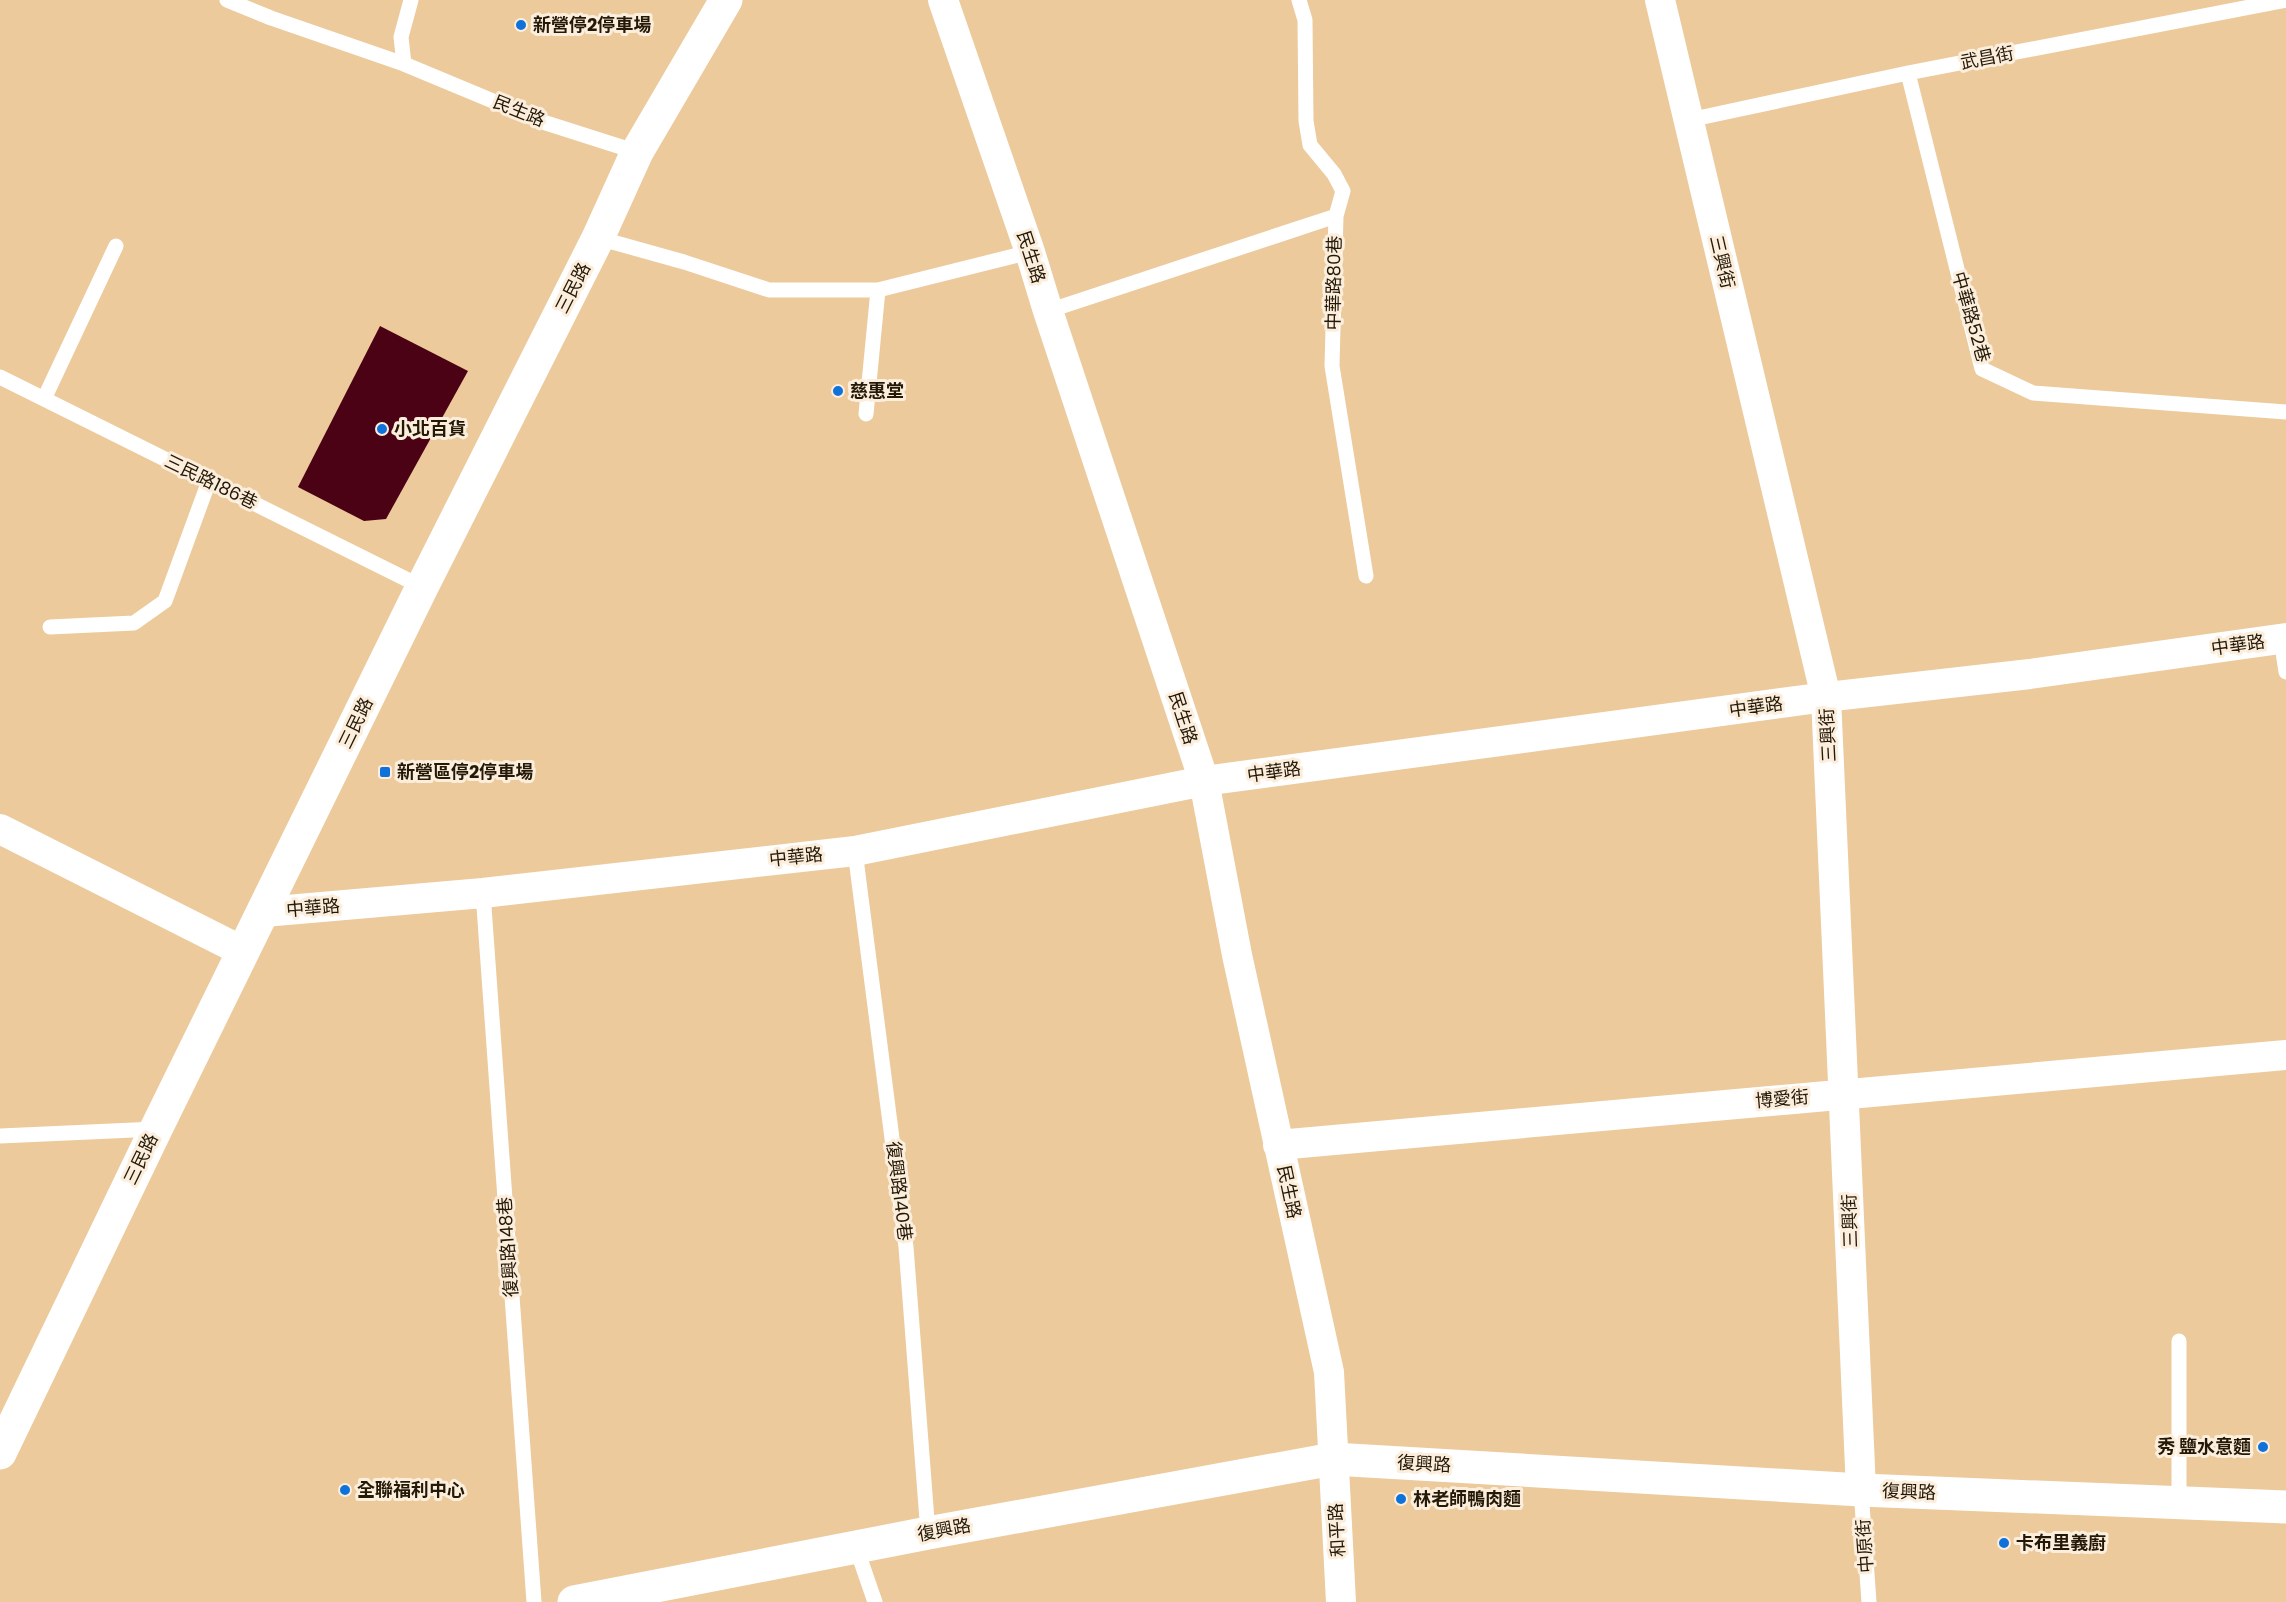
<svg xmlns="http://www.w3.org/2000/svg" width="2286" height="1602" viewBox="0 0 2286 1602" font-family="Poppins,'Noto Sans TC',sans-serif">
<rect width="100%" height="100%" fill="#ecca9b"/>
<path fill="#4b0214" d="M380 326 468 371 386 519 364 521 298 487Z"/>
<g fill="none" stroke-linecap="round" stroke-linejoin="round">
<path stroke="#fff" stroke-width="15" d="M227 0 271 18 404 64
M411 0 401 37 404 64 546 123 637 152
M1299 0 1305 20 1306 121 1310 145 1334 174 1343 191 1336 216 1332 366 1366 576
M1908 73 1982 369 2033 393 2286 412
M1689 120 1908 73 2286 0
M598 238 684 262 769 290H878L1030 252
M1048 311 1336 216
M0 377 422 587
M44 399 116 246
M866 414 878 290
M50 627 134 623 165 601 209 481
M2281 639 2286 672
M855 851 906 1247 928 1533
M483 893 534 1602
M0 1136 156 1129
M2179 1341V1502
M1861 1490 1869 1602
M856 1547 875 1602"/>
<path stroke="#fff" stroke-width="30" d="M943 0 1030 252 1048 311 1204 781 1237 955 1329 1372 1341 1602
M1660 0 1826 697 1861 1490
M0 829 244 952
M264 912 483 893 855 851 1204 781 1826 697 2030 674 2286 638
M1278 1145 2286 1055"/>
<path stroke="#fff" stroke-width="33" d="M0 1453 156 1129 422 587 598 238 637 152 726 0
M574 1602 928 1533 1333 1459 1861 1490 2286 1507"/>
</g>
<g fill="#0f72da" stroke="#fceedc" stroke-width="2">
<circle cx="521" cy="25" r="6"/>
<circle cx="838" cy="391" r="6"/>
<circle cx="382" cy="429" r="6"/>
<rect x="379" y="766" width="12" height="12" rx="3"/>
<circle cx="2263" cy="1447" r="6"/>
<circle cx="345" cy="1490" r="6"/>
<circle cx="1401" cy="1499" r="6"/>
<circle cx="2004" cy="1543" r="6"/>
</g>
<g text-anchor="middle" stroke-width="6" stroke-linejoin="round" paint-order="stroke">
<g font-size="18" font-weight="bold" fill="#241806" stroke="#fceedc" text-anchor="start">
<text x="533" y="31">新營停2停車場</text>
<text x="850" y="397">慈惠堂</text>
<text x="394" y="435">小北百貨</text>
<text x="397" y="778">新營區停2停車場</text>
<text x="2251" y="1453" text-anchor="end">秀 鹽水意麵</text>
<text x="357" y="1496">全聯福利中心</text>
<text x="1413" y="1505">林老師鴨肉麵</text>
<text x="2016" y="1549">卡布里義廚</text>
</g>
<g font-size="18" fill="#241806" stroke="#fceedc">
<text transform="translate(1987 58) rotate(-11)" y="6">武昌街</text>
<text transform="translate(519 111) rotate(22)" y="6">民生路</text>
<text transform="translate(1031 257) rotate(72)" y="6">民生路</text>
<text transform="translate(1722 262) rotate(77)" y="6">三興街</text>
<text transform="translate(1334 283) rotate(-89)" y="6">中華路80巷</text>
<text transform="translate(573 288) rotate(-63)" y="6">三民路</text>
<text transform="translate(1971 317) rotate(74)" y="6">中華路52巷</text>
<text transform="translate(211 482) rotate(26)" y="6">三民路186巷</text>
<text transform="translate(2238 645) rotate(-8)" y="6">中華路</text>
<text transform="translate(1756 707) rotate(-8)" y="6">中華路</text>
<text transform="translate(1183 718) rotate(72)" y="6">民生路</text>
<text transform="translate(356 723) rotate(-64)" y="6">三民路</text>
<text transform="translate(1828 735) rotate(-93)" y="6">三興街</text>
<text transform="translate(1274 772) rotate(-8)" y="6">中華路</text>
<text transform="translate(796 857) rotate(-6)" y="6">中華路</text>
<text transform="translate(313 908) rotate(-5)" y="6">中華路</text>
<text transform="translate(1782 1099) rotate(-5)" y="6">博愛街</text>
<text transform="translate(141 1159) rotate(-64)" y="6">三民路</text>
<text transform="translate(899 1191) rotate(83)" y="6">復興路140巷</text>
<text transform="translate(1289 1192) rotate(78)" y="6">民生路</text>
<text transform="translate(1850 1221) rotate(-92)" y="6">三興街</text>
<text transform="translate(508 1247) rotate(-94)" y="6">復興路148巷</text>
<text transform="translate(1424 1464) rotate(3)" y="6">復興路</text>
<text transform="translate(1909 1492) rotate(2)" y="6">復興路</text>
<text transform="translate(944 1530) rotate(-11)" y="6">復興路</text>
<text transform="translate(1337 1530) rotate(-93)" y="6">和平路</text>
<text transform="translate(1865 1546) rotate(-94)" y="6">中原街</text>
</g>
</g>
</svg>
